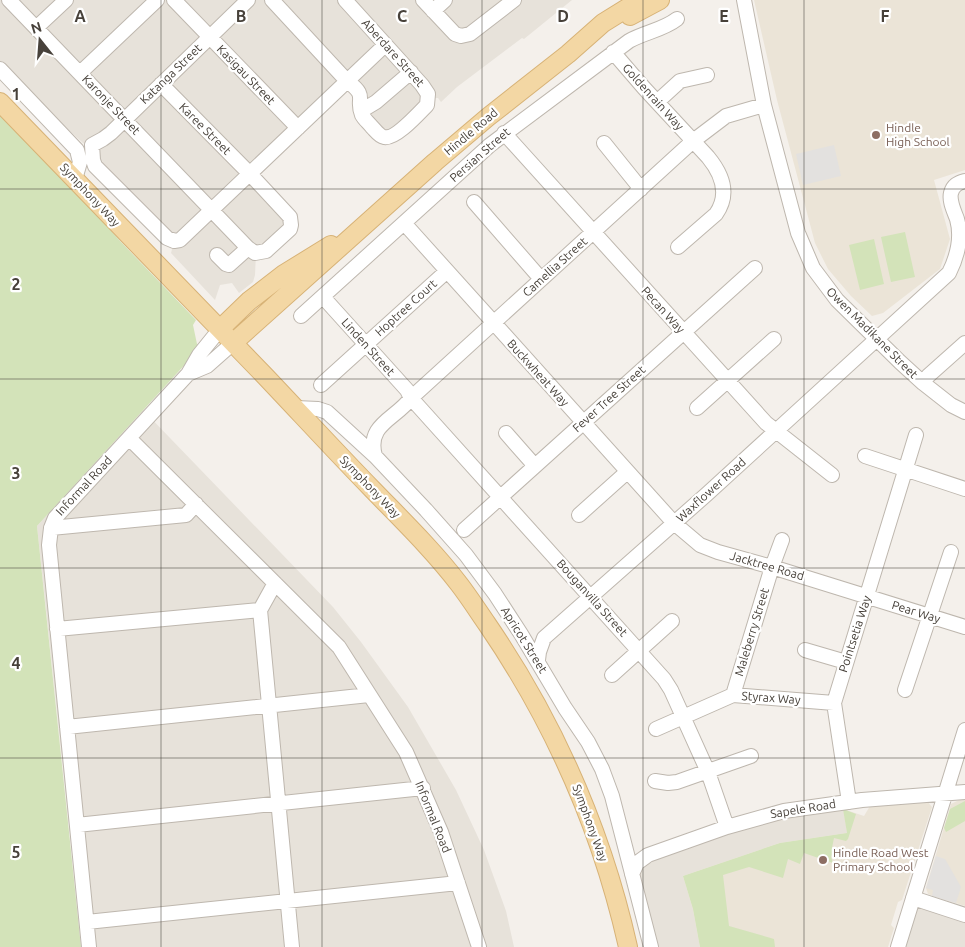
<svg xmlns="http://www.w3.org/2000/svg" width="965" height="947" viewBox="0 0 965 947" font-family="Ubuntu,sans-serif">
<rect width="100%" height="100%" fill="#f4f0eb"/>
<path fill="#e7e2da" d="M0 0H572L524 39 522 38 457 87 441 102 438 98H429L383 137 347 82 250 175 291 222 256 253 255 275 253 282 239 293 232 283 220 285 215 300 171 253 174 242 95 166 88 145 83 143 57 119 0 71Z
M143 410 333 607 361 642 408 707 456 790 484 850 506 911 514 947H82L37 526Z
M843 803 847 833 780 843 683 876 693 909 700 947H651L634 868 727 827Z
M912 899 965 915V947H897Z"/>
<path fill="#ebe4d7" d="M754 0H965V170L934 180 950 239 940 269 883 313 872 316 851 296 828 269 815 243 777 100Z
M961 799 965 800V906L928 894 926 888 951 804Z
M926 800 932 807 902 900 898 902 891 925 894 928 888 947H700L693 909 683 876 780 843 847 833 843 809 864 816 870 806Z"/>
<path fill="#d3e3b9" d="M0 112 65 179 120 241 196 320 193 325 197 344 201 347 37 526 81 947H0Z
M905 232 915 277 891 282 881 237Z
M874 239 884 284 860 290 849 245Z
M965 801V821L946 832 944 828 950 809Z
M843 809 856 814 848 839 846 841 834 838 832 848 833 852 831 857 833 863 804 853 800 864 788 859 783 878 749 867 723 875 729 926 774 939 775 947H700L693 909 683 876 780 843 847 833Z"/>
<path fill="#e3e1df" d="M834 145 841 176 803 185 796 154Z
M936 856 945 859 961 887 956 903 932 896 933 890 926 888Z"/>
<g fill="none" stroke-linecap="round" stroke-linejoin="round">
<defs>
<path id="minor" d="M9 0 248 248 255 253 266 251 290 229 291 225 290 217 250 174 161 84
M174 0 298 128
M272 0 347 81C369 97 355 98 362 115 364 119 369 123 372 127 376 131 379 136 384 137 395 140 419 113 427 105L428 94 422 85 345 0
M423 0 455 34 461 36 470 34 514 0
M744 0 764 105 798 233 813 268 837 300 900 362 923 383 951 405 965 412
M433 11 445 0
M36 28 66 0
M613 52 644 88 708 157C722 174 730 194 716 214L678 247
M0 69 77 150 80 162 75 179
M80 73 157 0
M657 102 680 81 707 75
M361 111 376 102 411 72
M504 133 766 423 832 475
M604 143 641 189
M92 145 93 160 95 166 167 238 174 241 180 240 385 45
M92 145 103 139 111 133 248 0
M474 202 541 279
M404 223 674 523 700 545 718 552 772 567 965 627
M217 255 226 264 229 265 248 248
M323 297 407 390 411 398 664 679 671 690 708 772 727 827
M301 316 490 145 629 41C645 32 663 30 677 19
M188 374 207 366 233 343
M928 376 965 343
M321 385 447 271
M296 408 318 409 327 412 375 456 426 510 466 555 495 594 521 634 565 708 588 742 602 769 612 796 651 947
M697 408 774 339
M506 433 535 466
M129 438 339 647 406 752 441 832 479 947
M375 456C366 424 396 419 411 398L693 141 726 116 764 105
M865 456 965 489
M579 515 627 472
M51 528 186 515 196 504
M464 530 755 268
M275 583 260 610 292 947
M57 629 260 610
M805 650 846 662
M538 660 539 652 544 638 707 494 949 273C957 257 962 237 957 219 954 211 949 201 951 193 953 185 958 183 965 181
M612 675 672 621
M905 690 951 552
M733 695 772 567 782 540
M67 727 369 695
M656 729 733 695 834 703
M655 781 668 783 677 782 751 756
M849 802 834 703 916 435
M77 825 423 788
M632 874 637 863 648 855 727 827 784 811 862 800 965 792
M913 898 965 915
M87 922 458 883
M89 947 49 545 51 528 55 518 188 374 199 355 220 329
M898 947 965 730"/>
<path id="major" d="M630 16 660 0
M0 102C88 193 177 285 265 376 301 414 336 452 372 489 402 520 433 550 459 584 469 597 478 611 487 624 554 722 602 831 628 947
M220 329 249 301 284 274 331 245
M233 343 435 162 488 117 568 54 603 23 640 0"/>
</defs>
<use href="#minor" stroke="#beb7ae" stroke-width="16"/>
<use href="#major" stroke="#d7b276" stroke-width="20"/>
<use href="#minor" stroke="#fff" stroke-width="14"/>
<use href="#major" stroke="#f3d7a4" stroke-width="18"/>
</g>
<path fill="none" stroke="#47413a" stroke-width="1" stroke-opacity="0.55" d="M161 0V947M322 0V947M482 0V947M643 0V947M804 0V947M0 189H965M0 379H965M0 568H965M0 758H965"/>
<g fill="#8d6e63" stroke="#fff" stroke-width="2">
<circle cx="876" cy="135" r="5"/>
<circle cx="823" cy="860" r="5"/>
</g>
<g text-anchor="middle" stroke-width="4.5" stroke-linejoin="round" paint-order="stroke">
<g font-size="12" fill="#47413a" stroke="#fff">
<text transform="translate(393 53) rotate(48)" y="4">Aberdare Street</text>
<text transform="translate(171 74) rotate(-44)" y="4">Katanga Street</text>
<text transform="translate(246 75) rotate(46)" y="4">Kasigau Street</text>
<text transform="translate(653 97) rotate(48)" y="4">Goldenrain Way</text>
<text transform="translate(111 105) rotate(46)" y="4">Karonje Street</text>
<text transform="translate(205 129) rotate(45)" y="4">Karee Street</text>
<text transform="translate(471 132) rotate(-40)" y="4">Hindle Road</text>
<text transform="translate(480 155) rotate(-41)" y="4">Persian Street</text>
<text transform="translate(90 195) rotate(47)" y="4">Symphony Way</text>
<text transform="translate(555 267) rotate(-42)" y="4">Camellia Street</text>
<text transform="translate(406 308) rotate(-42)" y="4">Hoptree Court</text>
<text transform="translate(663 310) rotate(48)" y="4">Pecan Way</text>
<text transform="translate(872 333) rotate(45)" y="4">Owen Madikane Street</text>
<text transform="translate(368 347) rotate(48)" y="4">Linden Street</text>
<text transform="translate(538 373) rotate(48)" y="4">Buckwheat Way</text>
<text transform="translate(609 399) rotate(-42)" y="4">Fever Tree Street</text>
<text transform="translate(84 486) rotate(-47)" y="4">Informal Road</text>
<text transform="translate(370 487) rotate(46)" y="4">Symphony Way</text>
<text transform="translate(711 490) rotate(-42)" y="4">Waxflower Road</text>
<text transform="translate(767 566) rotate(16)" y="4">Jacktree Road</text>
<text transform="translate(592 598) rotate(48)" y="4">Bouganvilla Street</text>
<text transform="translate(916 612) rotate(17)" y="4">Pear Way</text>
<text transform="translate(752 632) rotate(-73)" y="4">Maleberry Street</text>
<text transform="translate(855 634) rotate(-72)" y="4">Pointsetia Way</text>
<text transform="translate(524 640) rotate(58)" y="4">Apricot Street</text>
<text transform="translate(771 698) rotate(4)" y="4">Styrax Way</text>
<text transform="translate(803 809) rotate(-9)" y="4">Sapele Road</text>
<text transform="translate(433 817) rotate(68)" y="4">Informal Road</text>
<text transform="translate(590 823) rotate(70)" y="4">Symphony Way</text>
</g>
<g font-size="12" fill="#785e54" stroke="#fff" text-anchor="start">
<text x="886" y="132">Hindle<tspan x="886" dy="14">High School</tspan></text>
<text x="833" y="857">Hindle Road West<tspan x="833" dy="14">Primary School</tspan></text>
</g>
</g>
<g font-size="16" text-anchor="middle" font-weight="bold" fill="#47413a" stroke="#fff" stroke-width="4.5" stroke-linejoin="round" paint-order="stroke">
<text x="80" y="22">A</text>
<text x="241" y="22">B</text>
<text x="402" y="22">C</text>
<text x="563" y="22">D</text>
<text x="724" y="22">E</text>
<text x="885" y="22">F</text>
<text x="16" y="100">1</text>
<text x="16" y="290">2</text>
<text x="16" y="479">3</text>
<text x="16" y="669">4</text>
<text x="16" y="858">5</text>
</g>
<g transform="translate(40 40) rotate(343)" stroke="#ffffff" stroke-width="4" paint-order="stroke">
<path d="M0-4L9 19L0 12L-9 19Z" fill="#47413a"/>
<text y="-8" font-size="14" font-weight="bold" text-anchor="middle" fill="#47413a">N</text>
</g>
</svg>
